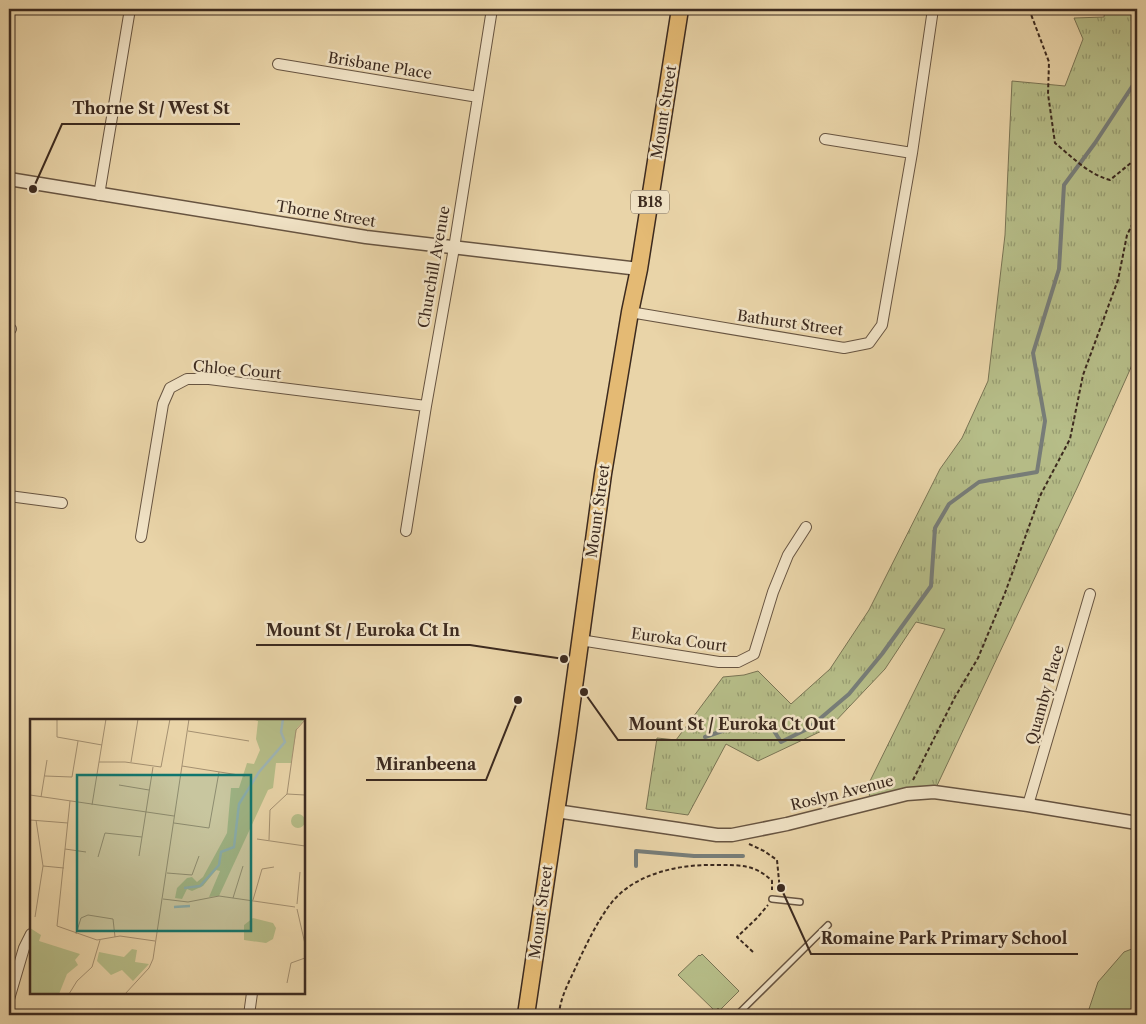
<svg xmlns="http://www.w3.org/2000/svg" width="1146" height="1024" viewBox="0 0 1146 1024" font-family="'Libre Caslon Text',serif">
<defs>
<pattern id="grass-tufts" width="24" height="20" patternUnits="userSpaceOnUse" patternTransform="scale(1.25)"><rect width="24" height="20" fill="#b6bd88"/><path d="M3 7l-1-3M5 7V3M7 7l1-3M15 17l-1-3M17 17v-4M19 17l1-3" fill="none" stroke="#959a6f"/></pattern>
</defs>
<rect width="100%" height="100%" fill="#e9d4a8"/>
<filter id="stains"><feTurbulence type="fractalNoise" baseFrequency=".004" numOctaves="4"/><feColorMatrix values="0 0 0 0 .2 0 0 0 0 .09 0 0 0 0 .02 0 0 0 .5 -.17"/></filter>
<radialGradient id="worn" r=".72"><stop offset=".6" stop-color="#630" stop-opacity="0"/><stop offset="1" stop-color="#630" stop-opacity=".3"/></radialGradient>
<path fill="url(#grass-tufts)" stroke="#797454" d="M1105 9H1137V354L1078 486 934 792 869 803 870 781 945 629 916 622 885 669 830 727 758 761 726 744 688 815 646 809 657 738 676 740 723 677 744 675 758 671 791 704 830 669 869 610 940 469 962 438 988 381 1005 235 1012 81 1065 86 1083 39 1074 18 1104 17Z"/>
<path fill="#b6bd88" stroke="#797454" d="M1137 947V1015H1087L1098 982 1124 952Z
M702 954 739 991 720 1010 718 1008 715 1011 678 975 699 955 700 956Z"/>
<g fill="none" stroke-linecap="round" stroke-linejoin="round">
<path stroke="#777d79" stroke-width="4" d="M705 737 751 721 769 723 781 742 809 728 849 694 882 654 931 586 935 528 949 504 979 482 1037 472 1045 421 1033 353 1059 269 1064 185 1095 143 1137 79
M636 866V851L694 856H743"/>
<defs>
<path id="service" d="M772 899 800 902
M737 1015 828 925"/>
<path id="minor" d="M278 64 478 97
M825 139 912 153
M99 195 130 9
M630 312 844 348 869 343 882 325 912 153 933 9
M9 329H11
M9 496 62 503
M406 531 426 406 454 248 492 9
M141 537 163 404 170 388 187 379H209L426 406
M580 640 719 662H738L754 654 773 592 788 555 806 527
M1028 805 1090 594
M9 999 24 948 31 934
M249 1015 252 993"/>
<path id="tertiary" d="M9 179 366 237 639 269
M556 811 678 829 717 835H732L787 824 907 794 934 792 1028 805 1137 823"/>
<path id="trunk" d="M526 1015 567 738 603 474 630 312 639 269 680 9"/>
</defs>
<use href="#service" stroke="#675441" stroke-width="8"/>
<use href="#minor" stroke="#675441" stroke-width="12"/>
<use href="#tertiary" stroke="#675441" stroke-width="15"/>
<use href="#trunk" stroke="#3c2a1f" stroke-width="19"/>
<path stroke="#3c2a1f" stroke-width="2" stroke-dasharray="4 2.5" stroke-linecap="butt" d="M1029 9 1049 62 1048 94 1055 143C1072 157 1088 174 1110 180L1137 158
M913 780 955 697 978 658 1005 593 1040 496 1070 439 1083 375 1118 280 1127 235 1137 215
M749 844 764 851 777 860 780 891
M753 952 737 937 757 918 768 905
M559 1015C560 996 571 979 578 962 588 941 598 920 612 902 636 873 680 864 716 865 739 865 755 864 772 881V890"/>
<use href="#service" stroke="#f1e3c6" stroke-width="5"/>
<use href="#minor" stroke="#f1e3c6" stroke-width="10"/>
<use href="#tertiary" stroke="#f1e3c6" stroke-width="12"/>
<use href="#trunk" stroke="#e4ba74" stroke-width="16"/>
</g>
<g text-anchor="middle" stroke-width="5" stroke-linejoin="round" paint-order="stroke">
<rect fill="#f1e3c6" stroke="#726251" stroke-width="1" x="631" y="190.5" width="38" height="23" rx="4"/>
<g font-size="14" font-weight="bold" fill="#3c2a1f">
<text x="650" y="207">B18</text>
</g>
<g font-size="15" fill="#3c2a1f" stroke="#f1e3c6">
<text transform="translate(380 66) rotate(9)" y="5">Brisbane Place</text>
<text transform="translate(664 112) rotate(-81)" y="5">Mount Street</text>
<text transform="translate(326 214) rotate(9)" y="5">Thorne Street</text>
<text transform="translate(434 267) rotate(-80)" y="5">Churchill Avenue</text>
<text transform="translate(790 323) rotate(8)" y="5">Bathurst Street</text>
<text transform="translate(237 370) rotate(5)" y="5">Chloe Court</text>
<text transform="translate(598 511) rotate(-82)" y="5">Mount Street</text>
<text transform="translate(679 640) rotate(8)" y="5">Euroka Court</text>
<text transform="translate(1045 695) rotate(-74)" y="5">Quamby Place</text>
<text transform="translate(842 793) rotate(-14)" y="5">Roslyn Avenue</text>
<text transform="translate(541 912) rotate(-82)" y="5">Mount Street</text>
</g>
</g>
<g transform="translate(30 719)">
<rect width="275" height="275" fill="#e9d4a8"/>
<path d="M221 0H275L267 9 261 44H246L243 69 238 71 189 177 179 178 190 152 186 151 173 167 162 172 157 170 152 180 145 179 147 169 157 159 162 158 167 163 173 158 197 114 201 69H209L217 44 224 45 230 31 226 20 228 2ZM0 209 11 216 9 222 50 235 45 241 48 246 37 255 29 275H0Z" fill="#b6bd88"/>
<path d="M102 230 107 231 105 243 119 245 103 262 92 251 81 256 67 242 69 233 94 238Z" fill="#b6bd88"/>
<path d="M261 102a7 7 0 1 1 14 0a7 7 0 1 1-14 0ZM223 199 243 204 246 209 243 220 236 224 214 221V206Z" fill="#b6bd88"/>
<path fill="none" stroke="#9eb5b5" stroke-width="2.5" d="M154 169 170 167 189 146 191 133 204 128 209 85 229 53 255 23 251 13 253 0M144 188 160 187"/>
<path fill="none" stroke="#a49071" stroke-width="1" d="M27 0V18L72 26M158 12 219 22M69 43H95L131 48 140 0M101 43 108 0M152 47 215 57M15 57 42 58 48 22M89 66 119 71M257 75 275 76M0 76 144 97M11 78 17 41M40 82 27 207 67 221 90 217 125 222M62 86 76 0M0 101 38 104M144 104 179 109 189 53M227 120 275 127M239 121 240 91 257 75 266 11 275 1M35 130 56 133M109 137 123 48M68 138 75 114 112 118M13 147 34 149M137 154 162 156 169 137M203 179 213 147M133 180 158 183 189 177 265 188M223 181 232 150 244 148M267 185 270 153M267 190 275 225M5 198 13 147 6 101M46 215 51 199 58 196 83 200 85 218M257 264 261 244 275 239M39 275 47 262 62 248 70 221M95 275 119 249 123 240 159 0"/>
<path fill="#0f766e" fill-opacity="0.15" stroke="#0f766e" stroke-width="2.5" d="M47 56H221V212H47Z"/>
<rect width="275" height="275" fill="none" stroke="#3c2a1f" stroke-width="2.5"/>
</g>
<path fill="none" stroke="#3c2a1f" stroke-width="2" d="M33 189L62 124H240M564 659L470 645H256M584 692L618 740H845M518 700L486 780H366M781 888L811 954H1078"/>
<g fill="#3c2a1f" stroke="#f1e3c6" stroke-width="2">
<circle cx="33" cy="189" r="5"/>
<circle cx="564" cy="659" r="5"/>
<circle cx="584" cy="692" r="5"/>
<circle cx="518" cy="700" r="5"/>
<circle cx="781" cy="888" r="5"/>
</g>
<g font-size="16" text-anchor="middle" font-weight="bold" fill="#3c2a1f" stroke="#f1e3c6" stroke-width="5" stroke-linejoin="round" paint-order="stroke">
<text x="151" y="114">Thorne St / West St</text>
<text x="363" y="636">Mount St / Euroka Ct In</text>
<text x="732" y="730">Mount St / Euroka Ct Out</text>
<text x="426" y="770">Miranbeena</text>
<text x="944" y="944">Romaine Park Primary School</text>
</g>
<rect width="1146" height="1024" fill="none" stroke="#e9d4a8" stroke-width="30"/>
<rect x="10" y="10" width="1126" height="1004" fill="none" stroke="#3c2a1f" stroke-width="2.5"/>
<rect x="15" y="15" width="1116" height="994" fill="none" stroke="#3c2a1f"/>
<rect width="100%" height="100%" filter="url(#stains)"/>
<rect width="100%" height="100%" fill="url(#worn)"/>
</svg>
